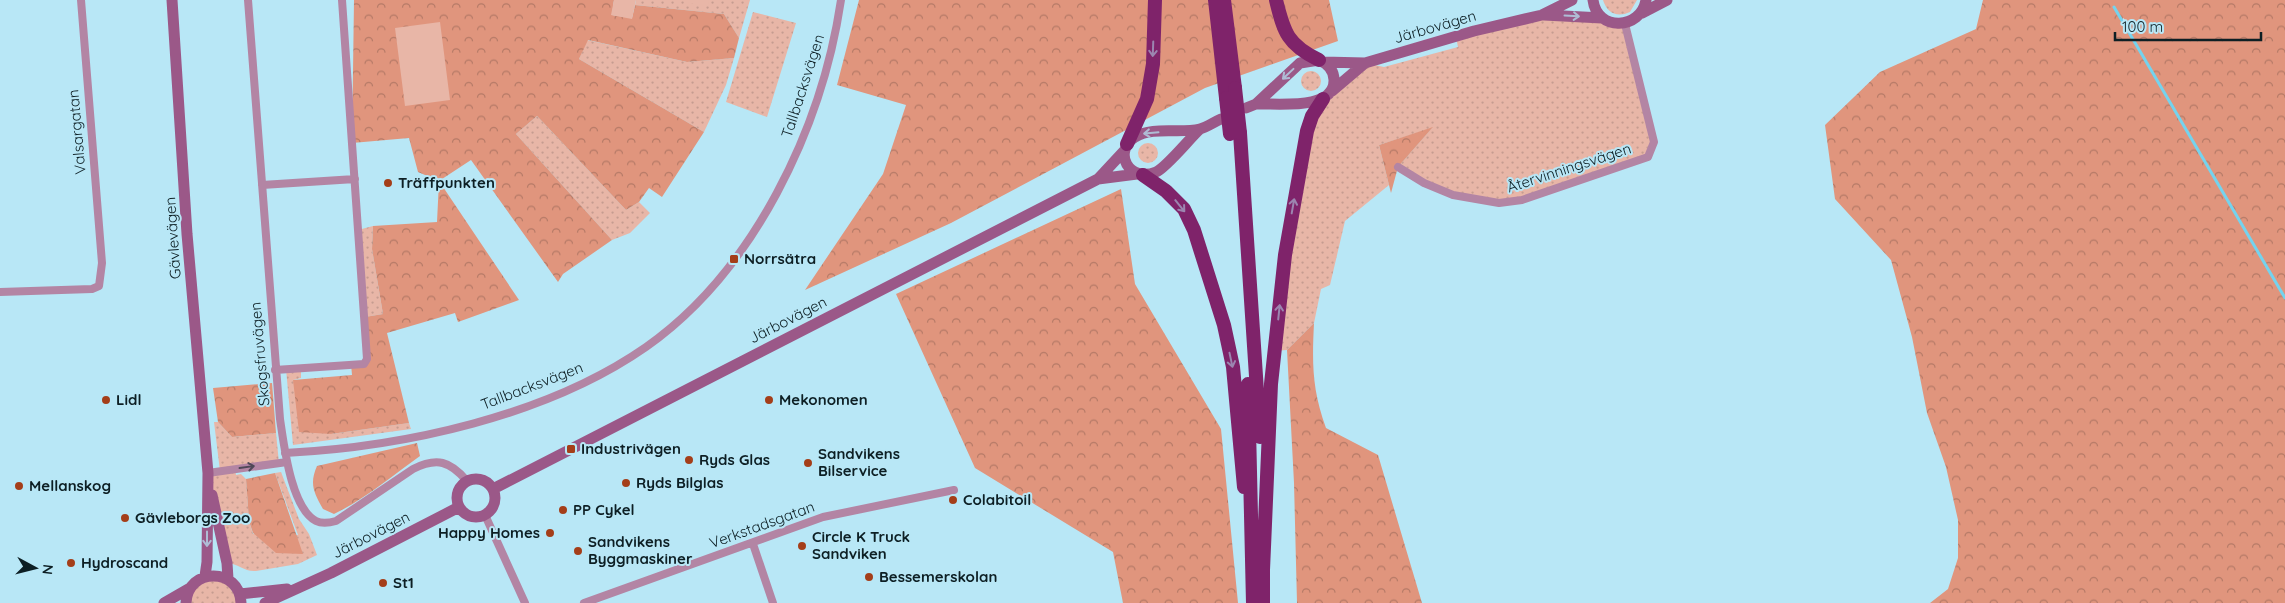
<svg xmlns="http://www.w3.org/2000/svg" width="2285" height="603" viewBox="0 0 2285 603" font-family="Quicksand,sans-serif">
<defs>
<pattern id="grass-dots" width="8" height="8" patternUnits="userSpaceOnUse" patternTransform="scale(1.25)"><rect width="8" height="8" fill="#e8b6a7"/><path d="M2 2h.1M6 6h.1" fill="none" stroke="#c69c90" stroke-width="1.8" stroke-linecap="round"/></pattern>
<pattern id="forest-crowns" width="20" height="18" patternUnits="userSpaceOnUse" patternTransform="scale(1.25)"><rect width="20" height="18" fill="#e0957d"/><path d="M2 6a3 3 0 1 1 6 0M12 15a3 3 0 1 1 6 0" fill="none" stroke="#b47966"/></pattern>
</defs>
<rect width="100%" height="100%" fill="#b8e7f6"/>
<path fill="url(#grass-dots)" d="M636 0H750L739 38 724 14 635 5Z
M1603 0H1637L1630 12C1617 18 1607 13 1603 0Z
M753 12 796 23 767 117 726 102Z
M1542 15 1625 24 1654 142 1648 157 1511 202 1453 195 1398 167 1432 128 1379 145 1389 185 1345 221 1330 285 1321 289 1314 323 1287 350 1274 351 1312 116 1365 63 1384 67 1458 47 1456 37Z
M587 40 687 62 734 58 726 85 704 132 579 59Z
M1301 81a10 10 0 1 1 20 0a10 10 0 1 1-20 0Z
M537 116 626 210 639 202 650 213 630 233 612 240 516 134Z
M1138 153a10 10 0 1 1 20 0a10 10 0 1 1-20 0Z
M373 226 372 249 383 314 365 317 358 230Z
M301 368V378L293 380 331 434 409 423 411 429 293 445 286 369Z
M214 422H218L232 437 276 433 279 463 235 469 236 475 241 474 246 479 249 521 253 534 298 535 275 473 281 472 299 519 309 534 317 555 298 564 256 571C244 572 240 564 227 563L208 473 220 471Z
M221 576 241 603H186L190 588Z"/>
<path fill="url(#forest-crowns)" d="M354 0H614L612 15 632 18 635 5 724 14 739 38 734 58 687 62 588 40 579 59 704 132 662 197 649 188 639 202 626 210 537 116 516 134 612 240 563 274 558 282 471 160 439 181 519 300 458 322 455 313 387 333 409 423 331 434 299 432 293 380 352 375 351 364H364L365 317 383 314 372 249 373 226 437 222 439 181 418 172 409 138 352 143Z
M859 0H1329L1338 41 1205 88 951 223 805 290 883 174 906 105 837 85Z
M1983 0H2285V603H1930L1948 589 1958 558V520L1946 467 1927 413 1912 337 1891 260 1835 199 1825 125 1880 72 1976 29Z
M1433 127 1398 167 1391 193 1379 145Z
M1121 189 1135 284 1221 429 1238 603H1123L1113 552 975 468 896 294Z
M1314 323C1312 364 1312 389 1326 428L1378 455 1422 603H1297L1294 483 1287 350Z
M272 383 276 433 232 437 218 422 213 388Z
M417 443 420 456C392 476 365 499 334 514L323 509C314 493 309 484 317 466Z
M275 473 303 554 276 553 253 533 249 521 246 479Z"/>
<path fill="#e8b6a7" d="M614 0H636L632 19 611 15Z
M687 0H709L708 6 687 3Z
M440 22 450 100 405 106 395 28Z"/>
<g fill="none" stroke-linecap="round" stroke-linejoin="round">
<path stroke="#74d3ee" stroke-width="3" d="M2114 7 2285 298"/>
<path stroke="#b385a4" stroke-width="8" d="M248 0 280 419C284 445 291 508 316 521 322 524 329 523 336 521L413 469C437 457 450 461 467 481
M1398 167 1424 183 1453 195 1499 203 1522 200 1648 157 1654 142 1625 24
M262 185 355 179
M0 292 92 289 99 286 102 263 81 0
M275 370 364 364 367 359 342 0
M285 453C404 447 547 416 646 347 754 271 822 128 841 0
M208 473 287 462
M485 515 525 603
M753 544 773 603
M584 603 823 517 954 490"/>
<path stroke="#9b5888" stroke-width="11" d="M172 0 187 234 208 473 207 562 205 576
M1593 0C1597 32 1641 30 1646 0
M1642 13 1667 0
M1544 15 1602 18
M1323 62 1365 63 1474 31 1542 15 1572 0
M1332 91 1365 63
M1246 108 1256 104 1300 63 1319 60C1328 64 1334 70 1334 80 1335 111 1276 103 1256 104
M1200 129C1190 138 1166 168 1156 172 1129 183 1112 152 1135 137 1153 126 1180 134 1200 129 1207 127 1214 122 1221 119
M1098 179 1137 174
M457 498a19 19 0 1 1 38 0a19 19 0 1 1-38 0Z
M493 489 1098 179 1125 150
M212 495 227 563 228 579
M240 594 287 589
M164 603 190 588
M186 603C187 567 240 567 241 603
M265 603 331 573 459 507"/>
<path stroke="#7f236a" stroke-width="14" d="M1215 0 1226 98
M1224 0 1235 88
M1276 0C1284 33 1288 45 1319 60
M1240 133 1260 437
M1127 144 1147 99 1153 64 1155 0
M1143 175 1166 191 1184 209 1194 230 1224 325 1233 367 1244 487
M1248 384 1253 603
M1263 570 1271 384 1285 255 1307 131 1312 116 1323 99
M1263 603V561"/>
<path stroke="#7f236a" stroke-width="14" d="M1235 88 1240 133
M1226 98 1230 134"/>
</g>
<defs><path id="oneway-shaft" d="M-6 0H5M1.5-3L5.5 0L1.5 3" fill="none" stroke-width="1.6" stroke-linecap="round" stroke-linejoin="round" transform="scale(1.25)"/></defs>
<g stroke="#afbcd5">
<use href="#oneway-shaft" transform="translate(1572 16) rotate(3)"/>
<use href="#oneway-shaft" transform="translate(1288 74) rotate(137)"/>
<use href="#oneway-shaft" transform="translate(1151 133) rotate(175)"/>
<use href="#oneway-shaft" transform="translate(207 539) rotate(90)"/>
</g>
<g stroke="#9c85b0">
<use href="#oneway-shaft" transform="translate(1153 49) rotate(92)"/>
<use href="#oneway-shaft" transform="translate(1180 206) rotate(51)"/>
<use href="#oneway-shaft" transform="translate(1293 206) rotate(-80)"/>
<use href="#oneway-shaft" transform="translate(1279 312) rotate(-84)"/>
<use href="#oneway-shaft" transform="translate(1231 360) rotate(78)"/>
</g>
<use stroke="#4f4857" href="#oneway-shaft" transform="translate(247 467) rotate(-8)"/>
<g fill="#a43e19" stroke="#b8e7f6" stroke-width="2">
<circle cx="388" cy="183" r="5"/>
<rect x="729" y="254" width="10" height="10" rx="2.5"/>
<circle cx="106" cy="400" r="5"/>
<circle cx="769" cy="400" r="5"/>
<rect x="566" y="444" width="10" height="10" rx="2.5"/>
<circle cx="689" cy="460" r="5"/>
<circle cx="808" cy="463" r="5"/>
<circle cx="626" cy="483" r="5"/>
<circle cx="19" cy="486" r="5"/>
<circle cx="953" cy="500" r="5"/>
<circle cx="563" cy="510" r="5"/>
<circle cx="125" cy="518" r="5"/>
<circle cx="550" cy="533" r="5"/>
<circle cx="802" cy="546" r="5"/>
<circle cx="578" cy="551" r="5"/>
<circle cx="71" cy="563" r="5"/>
<circle cx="869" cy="577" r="5"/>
<circle cx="383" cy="583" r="5"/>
</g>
<g text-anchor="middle" stroke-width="4" stroke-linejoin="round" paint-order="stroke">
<g font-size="15" fill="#0d1f24" stroke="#b8e7f6">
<text transform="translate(1435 27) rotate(-16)" y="5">Järbovägen</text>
<text transform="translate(803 86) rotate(-72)" y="5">Tallbacksvägen</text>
<text transform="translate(77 132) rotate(-95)" y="5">Valsargatan</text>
<text transform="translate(1569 168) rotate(-18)" y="5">Återvinningsvägen</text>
<text transform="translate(173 238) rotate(-94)" y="5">Gävlevägen</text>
<text transform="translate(788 320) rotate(-27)" y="5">Järbovägen</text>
<text transform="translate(260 354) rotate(-95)" y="5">Skogsfruvägen</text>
<text transform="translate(532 386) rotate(-21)" y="5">Tallbacksvägen</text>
<text transform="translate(762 525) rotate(-20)" y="5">Verkstadsgatan</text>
<text transform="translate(371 535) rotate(-27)" y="5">Järbovägen</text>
</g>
<g font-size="15" font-weight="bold" fill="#0d1f24" stroke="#b8e7f6" text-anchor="start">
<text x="398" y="188">Träffpunkten</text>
<text x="744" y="264">Norrsätra</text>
<text x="116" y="405">Lidl</text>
<text x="779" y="405">Mekonomen</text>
<text x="581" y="454">Industrivägen</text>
<text x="818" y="459">Sandvikens<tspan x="818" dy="17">Bilservice</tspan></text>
<text x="699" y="465">Ryds Glas</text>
<text x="636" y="488">Ryds Bilglas</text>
<text x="29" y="491">Mellanskog</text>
<text x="963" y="505">Colabitoil</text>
<text x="573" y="515">PP Cykel</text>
<text x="135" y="523">Gävleborgs Zoo</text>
<text x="540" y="538" text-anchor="end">Happy Homes</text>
<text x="812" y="542">Circle K Truck<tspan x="812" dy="17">Sandviken</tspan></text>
<text x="588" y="547">Sandvikens<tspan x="588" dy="17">Byggmaskiner</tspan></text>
<text x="81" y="568">Hydroscand</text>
<text x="879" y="582">Bessemerskolan</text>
<text x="393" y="588">St1</text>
</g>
</g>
<g transform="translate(35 568) rotate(97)" stroke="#b8e7f6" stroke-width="4" paint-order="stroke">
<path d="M0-4L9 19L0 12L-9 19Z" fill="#0d1f24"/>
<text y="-8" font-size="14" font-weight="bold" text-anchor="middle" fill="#0d1f24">N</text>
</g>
<path d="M2115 32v8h146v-8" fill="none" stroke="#0d1f24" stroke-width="2.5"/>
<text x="2122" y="32" font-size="15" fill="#0d1f24" stroke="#b8e7f6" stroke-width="4" paint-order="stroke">100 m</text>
</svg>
